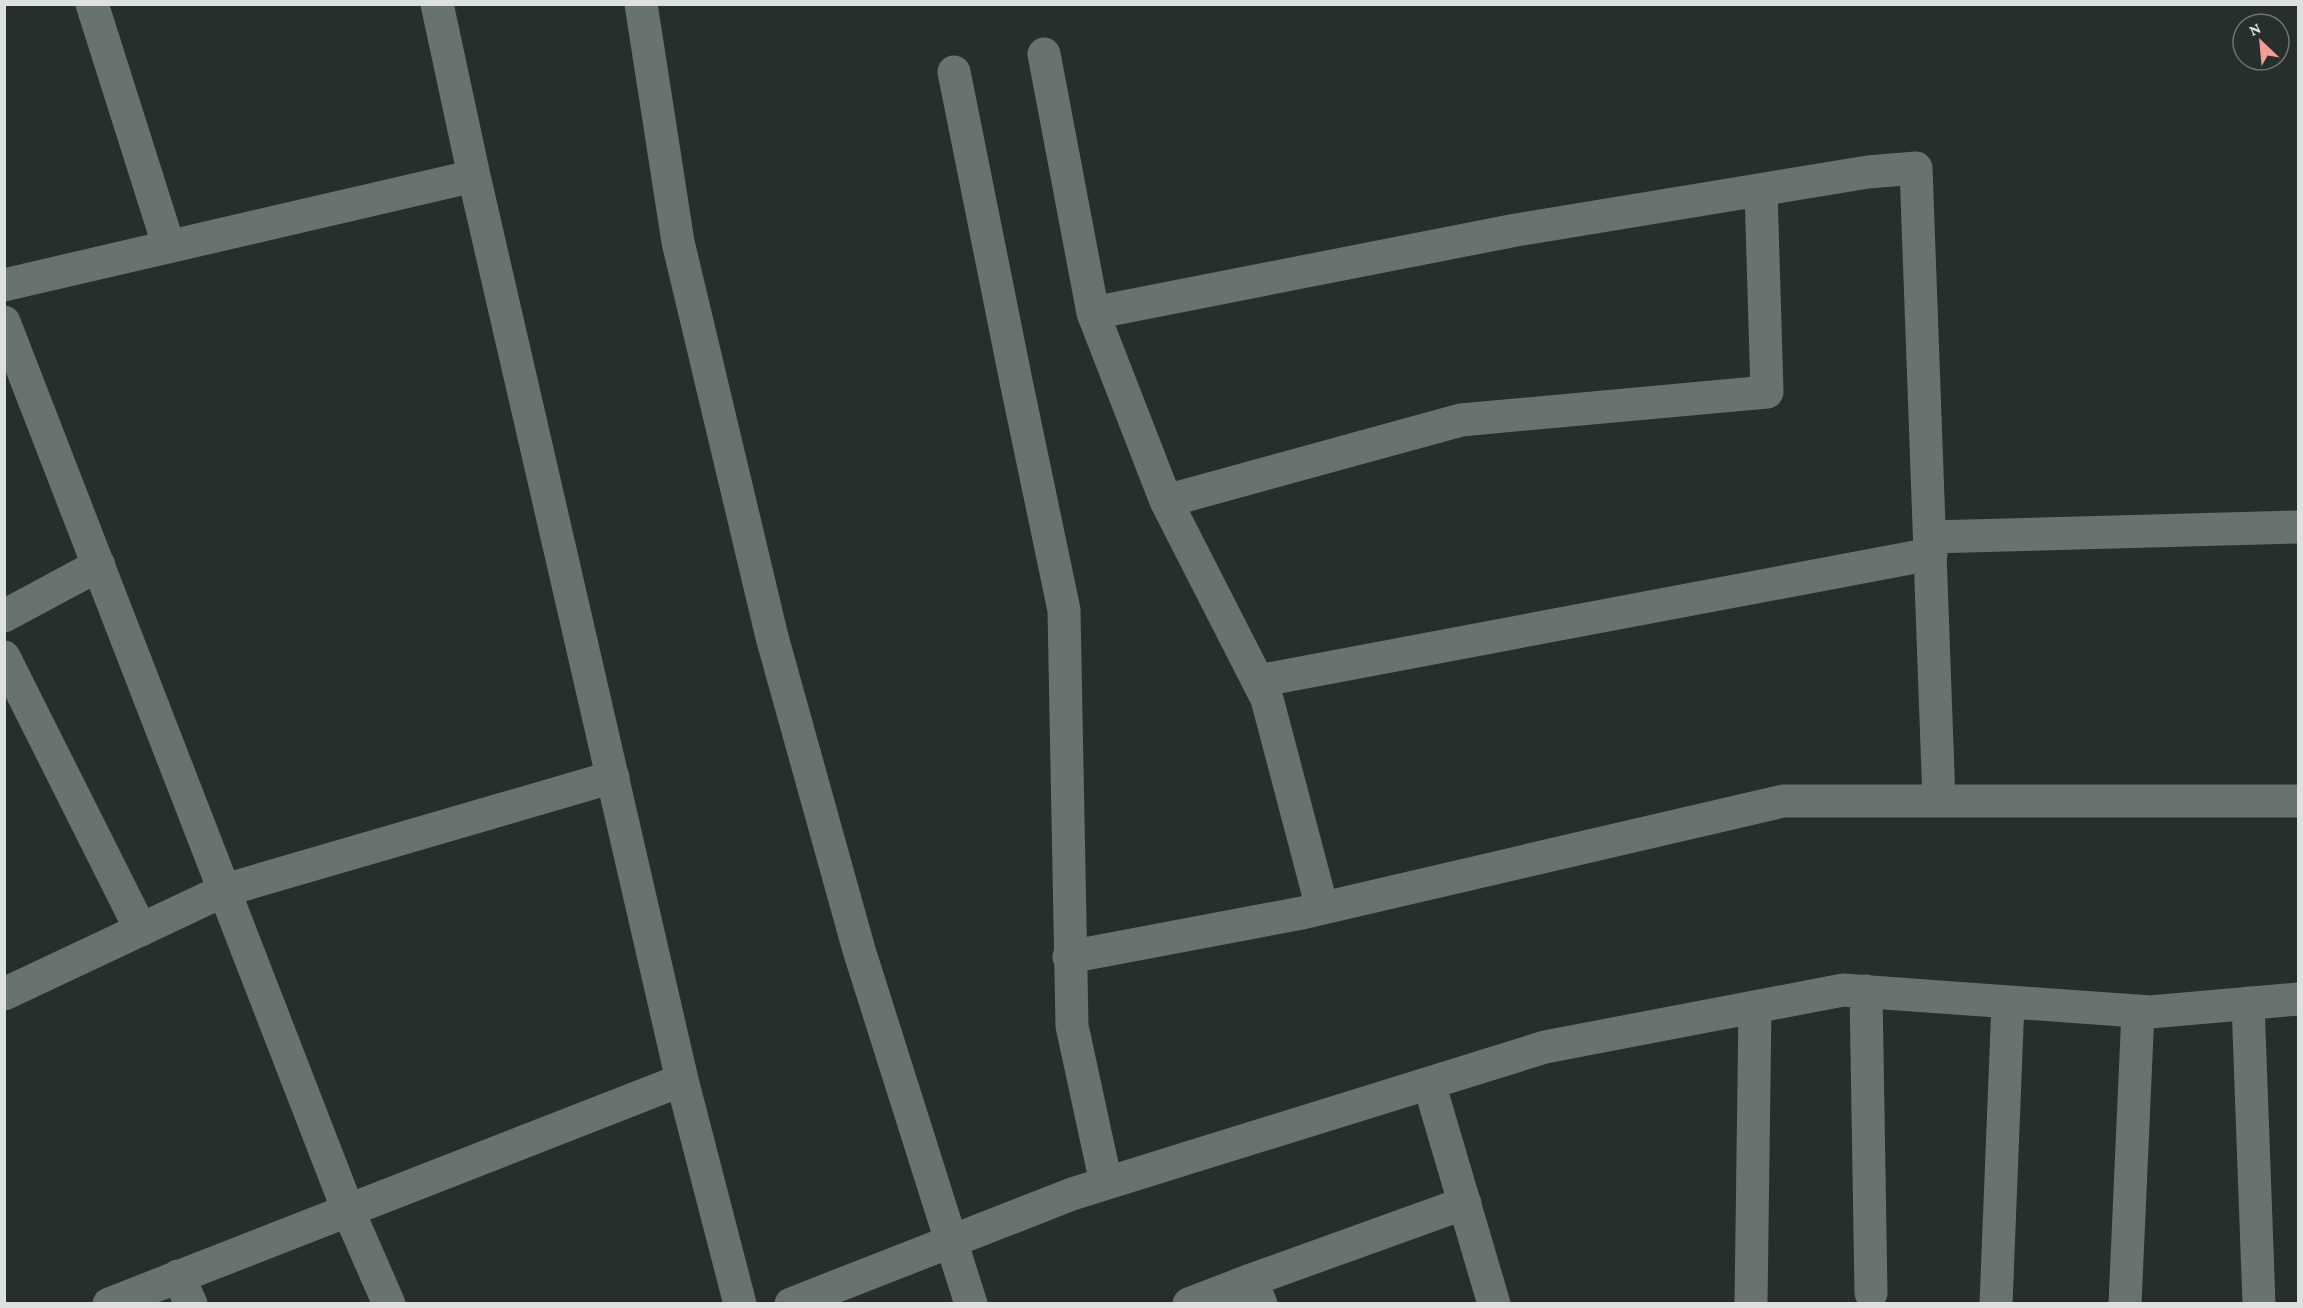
<svg xmlns="http://www.w3.org/2000/svg" width="2303" height="1308" viewBox="0 0 2303 1308" font-family="'Crimson Pro',serif">
<rect width="100%" height="100%" fill="#262f2c"/>
<g fill="none" stroke-linecap="round" stroke-linejoin="round">
<path stroke="#68726e" stroke-width="33" d="M92 4 169 247
M437 4 474 176
M641 4 678 242 772 637 859 950 971 1304
M1044 54 1093 313 1166 501 1267 699 1322 908
M954 72 1016 381 1064 610 1072 1026 1106 1183
M4 285 474 176 682 1080
M1093 313 1516 230 1868 172 1916 168 1939 801
M4 322 348 1210 389 1304
M1166 501 1461 420 1767 392 1761 190
M1930 537 2298 527
M4 616 99 565
M4 657 141 930
M1258 681 1931 554
M1069 957 1302 913 1783 801H2298
M1866 991 1871 1293
M4 994 225 890 613 777
M2248 1003 2259 1304
M1429 1083 1494 1304
M178 1276 191 1304
M1251 1280 1465 1203
M109 1304 682 1080 740 1304
M791 1304 1072 1194 1545 1047 1843 990 2150 1012 2298 999
M1189 1304 1251 1280 1261 1304
M1751 1304 1755 1007
M1996 1304 2008 1002
M2125 1304 2138 1011"/>
</g>
<rect width="2303" height="1308" fill="none" stroke="#dce1df" stroke-width="12"/>
<g transform="translate(2261 42) rotate(334)"><circle r="28" fill="#262f2c" stroke="#6f7674" stroke-width="1.5"/>
<path d="M0-4.5L10 22L0 15L-10 22Z" fill="#f59b98"/>
<text y="-9" font-size="16" font-weight="bold" text-anchor="middle" fill="#dce1df">N</text>
</g>
</svg>
